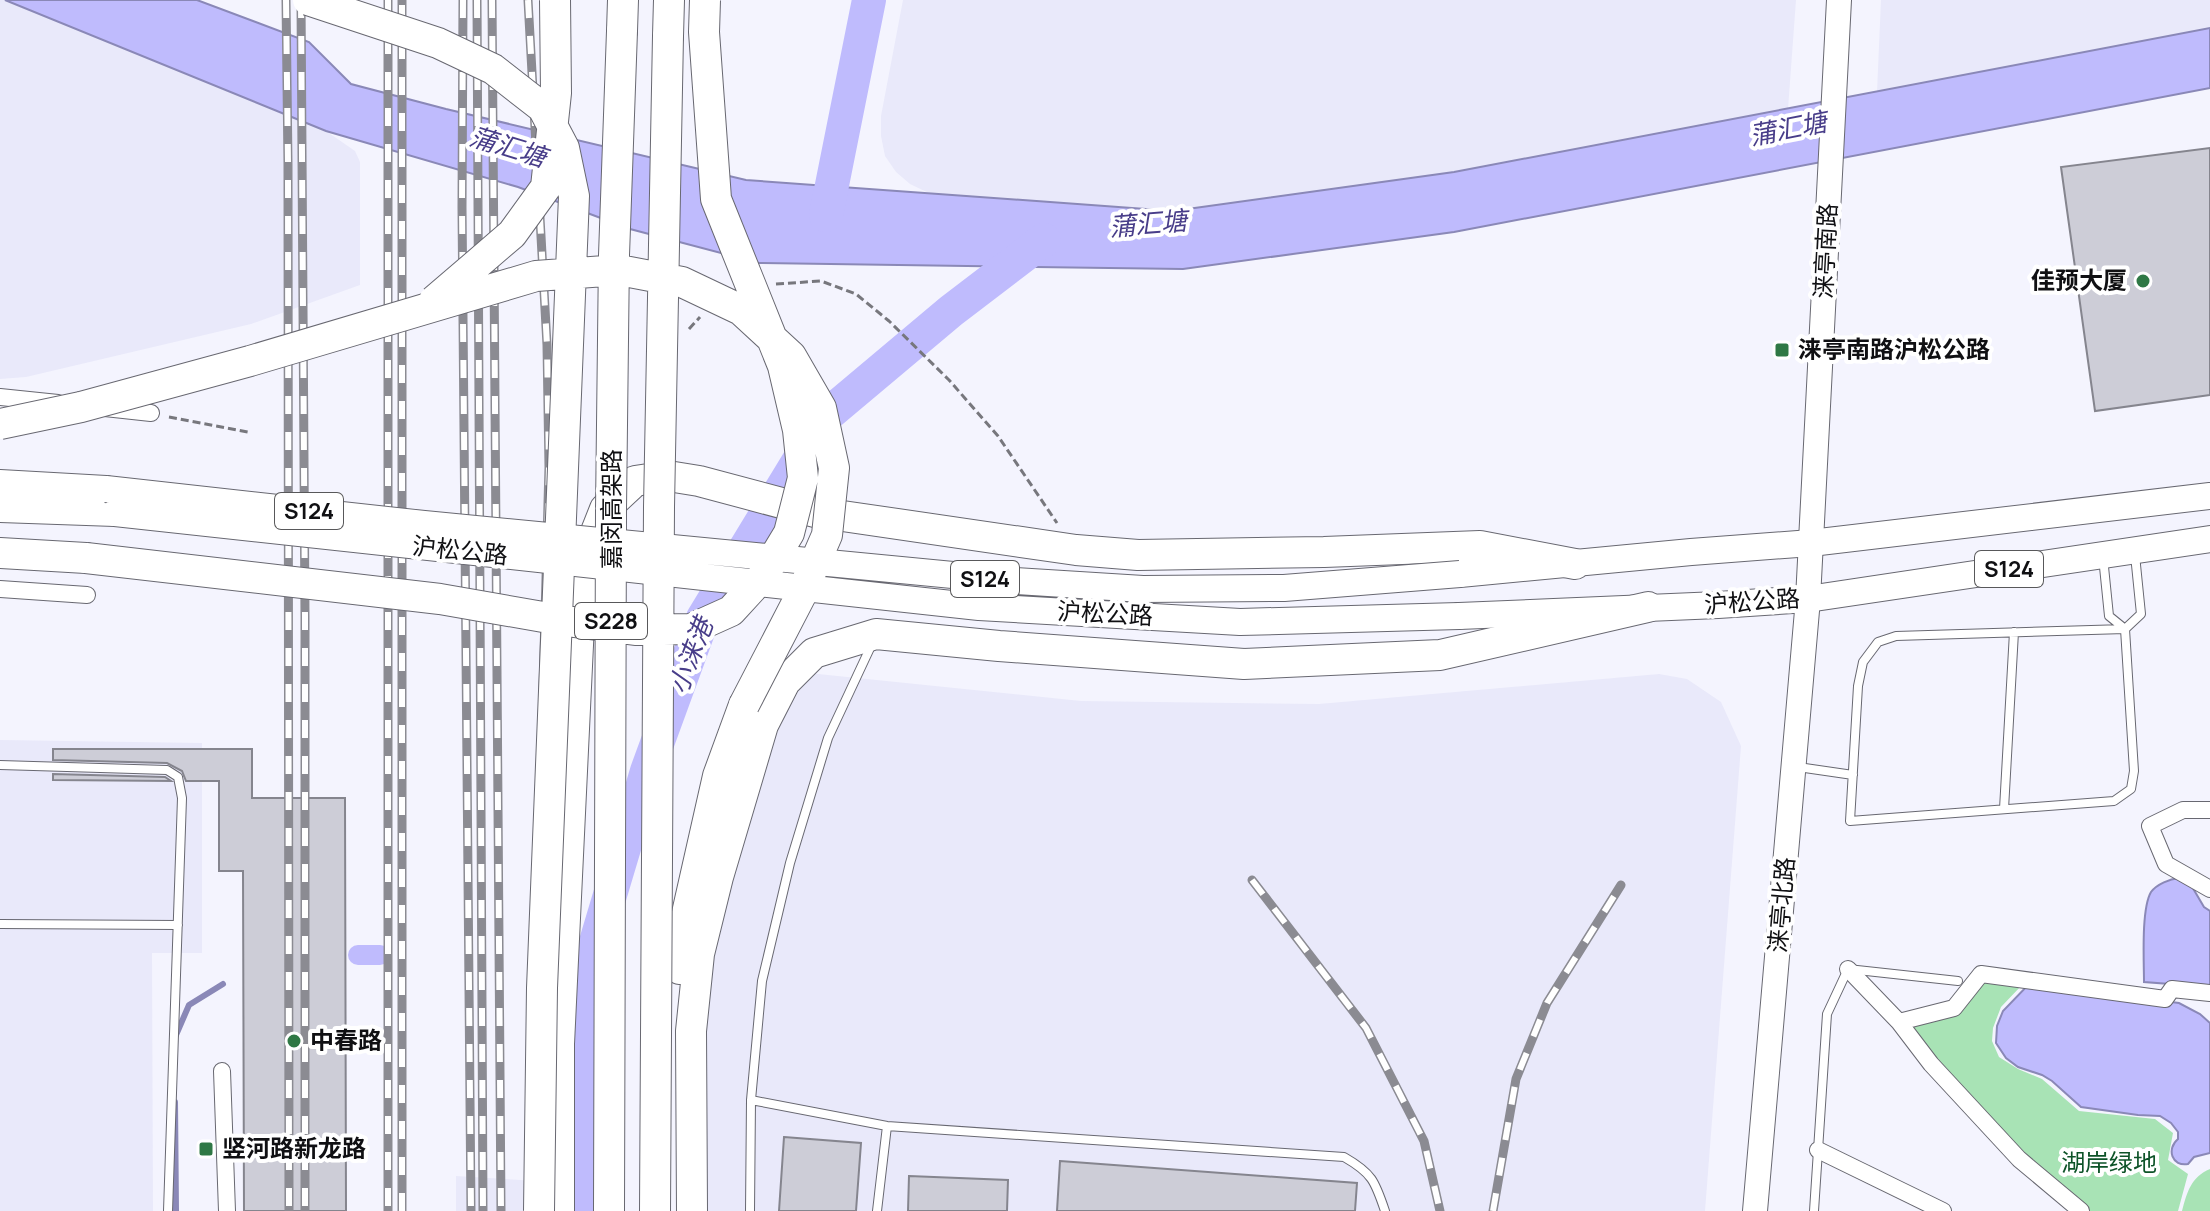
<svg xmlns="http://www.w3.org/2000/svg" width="2210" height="1211" viewBox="0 0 2210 1211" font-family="Manrope,'Noto Sans SC',sans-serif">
<rect width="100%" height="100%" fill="#f4f4fe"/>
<path fill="#e9e9fa" d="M0 0H5L326 131 355 151 360 162V285L251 324 26 377 0 379Z
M903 0H1796L1788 109 1454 172 1173 211 931 194 910 184 896 172 885 156 881 136V116Z
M1881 0H2210V28L1877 92Z
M779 670 1081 701 1319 704 1659 674 1687 679 1721 702 1741 746 1705 1211H698L709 953Z
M0 740 202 743V953H152L153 1211H0Z
M456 1176 537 1181V1211H456Z"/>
<path fill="#a8e3b5" d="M1983 978 2022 985 2001 1007 1993 1028 1992 1041 1999 1057 2018 1069 2042 1079 2079 1111 2155 1119 2173 1133 2168 1160 2188 1174 2178 1211H2090L2016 1148 1912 1030 1917 1021 1942 1016Z
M2210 1169V1211H2182C2187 1192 2191 1177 2210 1169Z"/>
<path fill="#bfbbfd" stroke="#8a88b7" stroke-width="2" d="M5 0H197L309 42 351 84 446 109 746 180 1173 211 1454 172 2210 28V88L1454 232 1183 269 759 263 630 229 518 187 326 131Z
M2179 878 2191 885 2204 907 2210 911V987L2144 982C2144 962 2141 909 2151 892 2157 884 2170 879 2179 878Z
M2029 984 2179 1003 2200 1014 2210 1023V1153L2194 1157 2188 1164C2172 1167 2166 1149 2178 1139V1132L2171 1123 2160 1116 2138 1115 2081 1107 2052 1081 2042 1075 2018 1067 2006 1058 1996 1043 1997 1026 2003 1011Z"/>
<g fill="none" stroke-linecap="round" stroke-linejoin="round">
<path stroke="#8a88b7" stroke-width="6" d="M176 1035 189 1005 223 984
M175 1102 176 1211"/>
<path stroke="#bfbbfd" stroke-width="20" d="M358 955H380
M575 962H590"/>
<path stroke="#bfbbfd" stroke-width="34" d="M826 215 869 0
M588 1211 590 962 647 771 703 618 826 416 951 311 1044 240"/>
</g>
<path fill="#cdcdd7" stroke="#85858e" stroke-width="2" d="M2210 148V395L2095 411 2061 167Z
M53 749H252V798H345L346 1211H244L243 871H219V781H186L182 771 167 763 53 760Z
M53 774 165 777 171 781 53 780Z
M784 1137 861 1143 856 1211H779Z
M1060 1161 1357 1183 1355 1211H1057Z
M909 1176 1008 1180 1007 1211H908Z"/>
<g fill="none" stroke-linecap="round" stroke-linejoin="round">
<defs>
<path id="lane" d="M2103 557 2109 616 2125 629 2134 771 2131 789 2114 801 1850 821 1858 686 1863 662 1878 642 1896 636 2125 629 2141 614 2135 555
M0 765 167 770 178 777 182 798 168 1211
M1798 767 1853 775
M2004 809 2014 632
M0 924 178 925
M751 1100 887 1126 1344 1157C1372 1173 1375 1181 1385 1211
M750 1211 751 1100 762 981 790 863 828 738 871 646
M877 1211 887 1126
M1814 1211 1827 1014 1848 969 1958 981"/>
<path id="street" d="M0 397 58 403
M105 408 151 413
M0 589 87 595
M2210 810H2183L2150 826 2166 864 2210 889
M1848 969 1899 1022
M222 1071 227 1211
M1818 1150 1943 1211
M2081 1211 2019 1159 1931 1064 1899 1022 1954 1008 1981 974 2165 999 2172 989 2210 993"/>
<path id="secondary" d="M1755 1211 1808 599 1839 0"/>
<path id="primary" d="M0 483 106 489
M0 509 115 513
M1460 574 1691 552 1811 543 2210 496
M1459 616 1718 605 1808 599 2210 539"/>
<path id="highway" d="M622 31 623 0
M668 36 669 0
M0 553 86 558
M680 969 683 931 718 776 744 705
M559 1211V1044L580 603 588 552 605 509 635 481 668 476 699 481 815 512 1076 550 1138 555 1324 552 1480 546 1575 564
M692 1211 691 1031 699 954 718 877 763 725 785 682 814 653 876 634 999 646 1244 664 1440 655 1648 607"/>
</defs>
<use href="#lane" stroke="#686871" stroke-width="10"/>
<use href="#street" stroke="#686871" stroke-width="18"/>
<use href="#secondary" stroke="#686871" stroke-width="26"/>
<use href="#primary" stroke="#686871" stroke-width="28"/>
<use href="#highway" stroke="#686871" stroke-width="32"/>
<path stroke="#77777d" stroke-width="3" stroke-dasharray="8 4" stroke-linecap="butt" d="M776 284 821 281 856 294 889 321 949 380 998 436 1057 523
M689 329 700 317
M169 417 248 432"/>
<use href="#lane" stroke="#fff" stroke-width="8"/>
<use href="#street" stroke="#fff" stroke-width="16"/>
<use href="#secondary" stroke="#fff" stroke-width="24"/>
<use href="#primary" stroke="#fff" stroke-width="26"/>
<use href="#highway" stroke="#fff" stroke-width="30"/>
<defs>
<path id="rail" d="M286 0 288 164 289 1211
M301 0 305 616V1211
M388 0V1211
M463 0 462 207 471 1211
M477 0 483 1211
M492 0 501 1211
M528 0 547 345 549 467 529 1211
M1252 880 1366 1028 1424 1141 1440 1211
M402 1211V0
M1493 1211 1516 1079 1547 1003 1621 885"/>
</defs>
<use href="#rail" stroke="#8b8b92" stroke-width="9"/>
<use href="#rail" stroke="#fff" stroke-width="6" stroke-dasharray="18" stroke-linecap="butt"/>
<defs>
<path id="primary-bridge" d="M106 489 424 524 1015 581 1143 589 1284 588 1460 574
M115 513 979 607 1240 622 1459 616"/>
<path id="highway-bridge" d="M308 0 438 43 493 69 543 108 564 148 574 196 542 988 539 1211
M434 301 512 234 546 187 556 93 555 0
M0 424 81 407 250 361 536 276 619 270 682 282 741 310 791 356 821 408 834 468 827 535 801 595 744 705
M86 558 440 599 566 621 635 630 691 629 731 611 763 576 789 533 803 478 798 430 783 366 716 199 704 32 705 0
M609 1211 611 509 614 255 622 31
M655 1211 659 507 668 36"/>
</defs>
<use href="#primary-bridge" stroke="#686871" stroke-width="28" stroke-linecap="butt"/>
<use href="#highway-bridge" stroke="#686871" stroke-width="32" stroke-linecap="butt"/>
<use href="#primary-bridge" stroke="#fff" stroke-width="26"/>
<use href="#highway-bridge" stroke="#fff" stroke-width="30"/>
</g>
<g fill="#2f7845" stroke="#fff" stroke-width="3">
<circle cx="2143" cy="281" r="8"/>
<rect x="1774" y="342" width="16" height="16" rx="4"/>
<circle cx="294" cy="1041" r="8"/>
<rect x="198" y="1141" width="16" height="16" rx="4"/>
</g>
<g text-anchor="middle" stroke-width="8" stroke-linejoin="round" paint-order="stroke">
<g fill="#fff" stroke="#58585a" stroke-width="2">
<rect x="275" y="493" width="68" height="36" rx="6"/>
<rect x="1975" y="551" width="68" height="36" rx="6"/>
<rect x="951" y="561" width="68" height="36" rx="6"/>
<rect x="575" y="603" width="72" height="36" rx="6"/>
</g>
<g font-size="22" font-weight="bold" fill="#101013">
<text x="309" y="519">S124</text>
<text x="2009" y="577">S124</text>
<text x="985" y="587">S124</text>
<text x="611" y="629">S228</text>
</g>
<g font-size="24" fill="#101013" stroke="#fff">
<text transform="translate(1826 251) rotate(-87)" y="8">涞亭南路</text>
<text transform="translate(612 509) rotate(-90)" y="8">嘉闵高架路</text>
<text transform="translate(460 551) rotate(6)" y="8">沪松公路</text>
<text transform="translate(1752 602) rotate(-4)" y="8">沪松公路</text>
<text transform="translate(1105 614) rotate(3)" y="8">沪松公路</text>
<text transform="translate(1782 905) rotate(-85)" y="8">涞亭北路</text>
</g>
<g font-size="24" font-weight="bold" fill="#101013" stroke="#fff" text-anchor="start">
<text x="2127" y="289" text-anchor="end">佳预大厦</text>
<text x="1798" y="358">涞亭南路沪松公路</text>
<text x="310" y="1049">中春路</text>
<text x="222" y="1157">竖河路新龙路</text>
</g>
<g font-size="24" fill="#0d5328" stroke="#fff">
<text x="2109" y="1171">湖岸绿地</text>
</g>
<g font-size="26" font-style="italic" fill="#483d89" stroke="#fff">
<text transform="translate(1788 129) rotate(-11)" y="9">蒲汇塘</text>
<text transform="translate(508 147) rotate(17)" y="9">蒲汇塘</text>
<text transform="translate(1148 224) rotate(-5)" y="9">蒲汇塘</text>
<text transform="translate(691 656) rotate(-69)" y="9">小涞港</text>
</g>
</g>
</svg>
